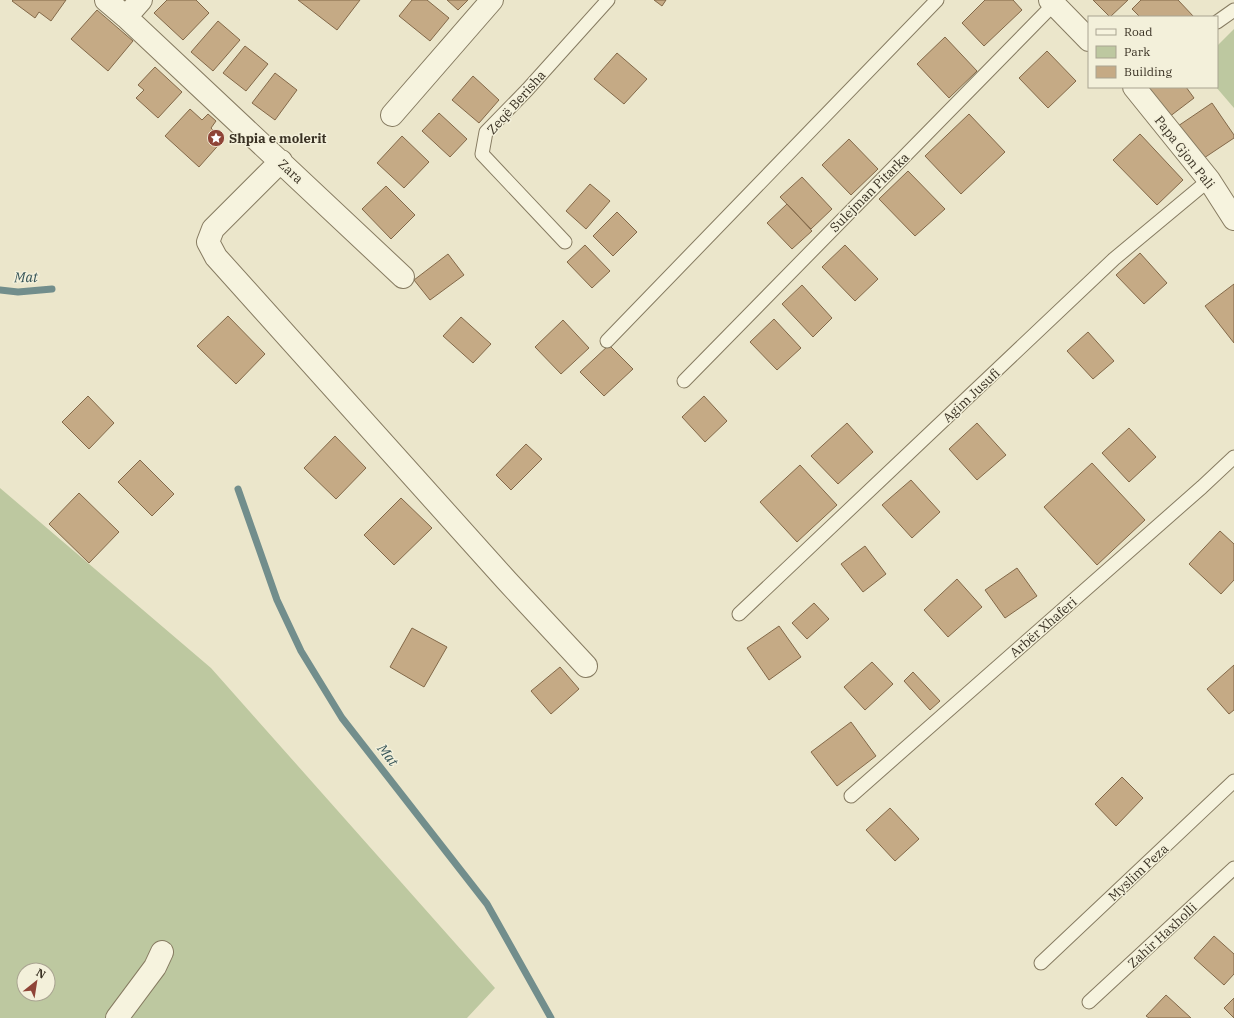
<svg xmlns="http://www.w3.org/2000/svg" width="1234" height="1018" viewBox="0 0 1234 1018" font-family="'IBM Plex Serif',serif">
<rect width="100%" height="100%" fill="#ebe6cb"/>
<path fill="#bdc8a0" fill-rule="evenodd" d="M1234 29V108L1216 87 1217 46Z
M0 488 211 668 495 988 467 1018H0ZM24 970H48V994H24Z"/>
<g fill="none" stroke-linecap="round" stroke-linejoin="round">
<path stroke="#728e8c" stroke-width="7" d="M0 290 18 292 52 289
M238 489 277 600 301 651 342 718 487 904 551 1018"/>
</g>
<path fill="#c5aa85" stroke="#836949" d="M13 0H66L51 21 39 12 35 18 12 1Z
M167 0H196L209 13 183 40 154 13Z
M298 0H360L337 30Z
M412 0H427L449 18 430 41 399 16Z
M447 0H468L458 10Z
M654 0H666L662 6Z
M985 0H1013L1022 10 984 46 962 23Z
M1093 0H1128L1110 17Z
M1141 0H1178L1194 17H1140L1132 9Z
M97 10 133 41 108 71 71 39Z
M218 21 240 40 213 71 191 52Z
M945 37 977 71 949 98 917 64Z
M245 46 268 64 246 91 223 73Z
M1047 51 1076 81 1048 108 1019 78Z
M617 53 647 79 624 104 594 79Z
M155 67 182 92 158 118 136 98 144 90 138 85Z
M275 73 297 90 275 120 252 103Z
M473 76 499 100 479 123 452 100Z
M1146 87H1186L1194 98 1169 117Z
M1212 103 1234 135V138L1201 160 1178 126Z
M190 109 202 120 208 114 216 121 211 128 223 140 199 167 165 136Z
M439 113 467 139 450 157 422 131Z
M969 114 1005 152 961 194 925 156Z
M1140 134 1183 180 1157 205 1113 160Z
M402 136 429 162 404 188 377 163Z
M849 139 878 169 851 195 822 165Z
M908 171 945 209 915 236 879 199Z
M802 177 832 209 811 229 780 197Z
M590 184 610 201 586 229 566 211Z
M386 186 415 215 391 239 362 209Z
M787 204 812 231 792 249 767 223Z
M617 212 637 232 613 256 593 236Z
M585 245 610 271 592 288 567 262Z
M845 245 878 279 855 301 822 267Z
M1140 253 1167 283 1144 304 1116 275Z
M448 254 464 275 430 300 414 280Z
M1234 284V343L1205 306Z
M802 285 832 318 813 337 782 304Z
M228 316 265 354 236 384 197 346Z
M461 317 491 344 473 363 443 336Z
M774 319 801 348 777 370 750 342Z
M563 320 589 348 561 374 535 347Z
M1088 332 1114 361 1093 379 1067 351Z
M609 345 633 369 604 396 580 372Z
M88 396 114 423 89 449 62 422Z
M704 396 727 421 705 442 682 417Z
M847 423 873 452 838 484 811 456Z
M977 423 1006 455 977 480 949 449Z
M1129 428 1156 457 1129 482 1102 453Z
M335 436 366 468 336 499 304 468Z
M526 444 542 459 511 490 496 475Z
M140 460 174 494 152 516 118 482Z
M1092 463 1145 520 1097 565 1044 507Z
M800 465 837 505 797 542 760 502Z
M911 480 940 512 912 538 882 505Z
M79 493 119 532 89 563 49 524Z
M401 498 432 528 394 565 364 535Z
M1220 531 1234 544V580L1221 594 1189 564Z
M865 546 886 574 863 592 841 564Z
M1017 568 1037 596 1005 618 985 590Z
M957 579 982 607 948 637 924 610Z
M814 603 829 619 807 639 792 623Z
M779 626 801 657 769 680 747 648Z
M412 628 447 647 424 687 390 667Z
M872 662 893 684 865 710 844 687Z
M1234 665V710L1229 714 1207 689Z
M560 667 579 689 551 714 531 691Z
M913 672 940 701 930 710 904 681Z
M851 722 876 756 837 786 811 752Z
M1122 777 1143 798 1116 826 1095 804Z
M890 808 919 839 895 861 866 830Z
M1214 936 1234 954V974L1224 985 1194 958Z
M1166 995 1191 1018H1149L1146 1016Z
M1234 998V1018L1224 1008Z"/>
<g fill="none" stroke-linecap="round" stroke-linejoin="round">
<defs>
<path id="service" d="M1217 22 1234 10
M565 242 482 154 486 132 527 90 608 0
M607 341 937 0
M684 381 1054 4
M739 614 1114 259 1209 180
M851 796 1202 487 1234 457
M1041 963 1234 781
M1089 1002 1234 868"/>
<path id="minor" d="M106 0 126 17 403 277
M1050 0 1089 40
M126 17 141 0
M1134 87 1209 180 1234 219
M392 115 492 0
M281 161 213 229 208 242 216 257 507 581 586 666
M117 1018 155 967 162 952"/>
</defs>
<use href="#service" stroke="#867b61" stroke-width="15"/>
<use href="#minor" stroke="#867b61" stroke-width="24"/>
<use href="#service" stroke="#f6f3de" stroke-width="13"/>
<use href="#minor" stroke="#f6f3de" stroke-width="22"/>
</g>
<defs>
<symbol id="sight-disc" viewBox="-11 -11 22 22"><circle r="9.5" fill="#8f4437" stroke="#f3f0da"/><path d="M0-6L1.8-2.2L6-1.7L2.9 1.2L3.7 5.4L0 3.3L-3.7 5.4L-2.9 1.2L-6-1.7L-1.8-2.2Z" fill="#fff"/></symbol>
</defs>
<g fill-rule="evenodd">
<use href="#sight-disc" x="206" y="128" width="20" height="20"/>
</g>
<g text-anchor="middle" stroke-width="3" stroke-linejoin="round" paint-order="stroke">
<g font-size="13" fill="#393123" stroke="#f3f0da">
<text transform="translate(516 102) rotate(-48)" y="5">Zeqë Berisha</text>
<text transform="translate(1185 152) rotate(52)" y="5">Papa Gjon Pali</text>
<text transform="translate(291 171) rotate(43)" y="5">Zara</text>
<text transform="translate(869 192) rotate(-45)" y="5">Sulejman Pitarka</text>
<text transform="translate(971 395) rotate(-43)" y="5">Agim Jusufi</text>
<text transform="translate(1043 627) rotate(-41)" y="5">Arbër Xhaferi</text>
<text transform="translate(1138 872) rotate(-43)" y="5">Myslim Peza</text>
<text transform="translate(1162 935) rotate(-43)" y="5">Zahir Haxholli</text>
</g>
<g font-size="13" font-weight="bold" fill="#393123" stroke="#f3f0da" text-anchor="start">
<text x="229" y="143">Shpia e molerit</text>
</g>
<g font-size="14" font-style="italic" fill="#345357" stroke="#f3f0da">
<text transform="translate(26 277) rotate(-1)" y="5">Mat</text>
<text transform="translate(388 755) rotate(52)" y="5">Mat</text>
</g>
</g>
<rect x="1088" y="16" width="130" height="72" fill="#f3f0da" stroke="#a9a491"/>
<rect x="1096" y="29" width="20" height="6" fill="#f6f3de" stroke="#a9a491"/>
<text x="1124" y="36" font-size="12" fill="#393123">Road</text>
<rect x="1096" y="46" width="20" height="12" fill="#bdc8a0" stroke="#a9a491"/>
<text x="1124" y="56" font-size="12" fill="#393123">Park</text>
<rect x="1096" y="66" width="20" height="12" fill="#c5aa85" stroke="#a9a491"/>
<text x="1124" y="76" font-size="12" fill="#393123">Building</text>
<g transform="translate(36 982) rotate(30)"><circle r="19" fill="#f3f0da" stroke="#a9a491"/>
<path d="M0-3L7 15L0 10L-7 15Z" fill="#8f4437"/>
<text y="-6" font-size="11" font-weight="bold" text-anchor="middle" fill="#393123">N</text>
</g>
</svg>
